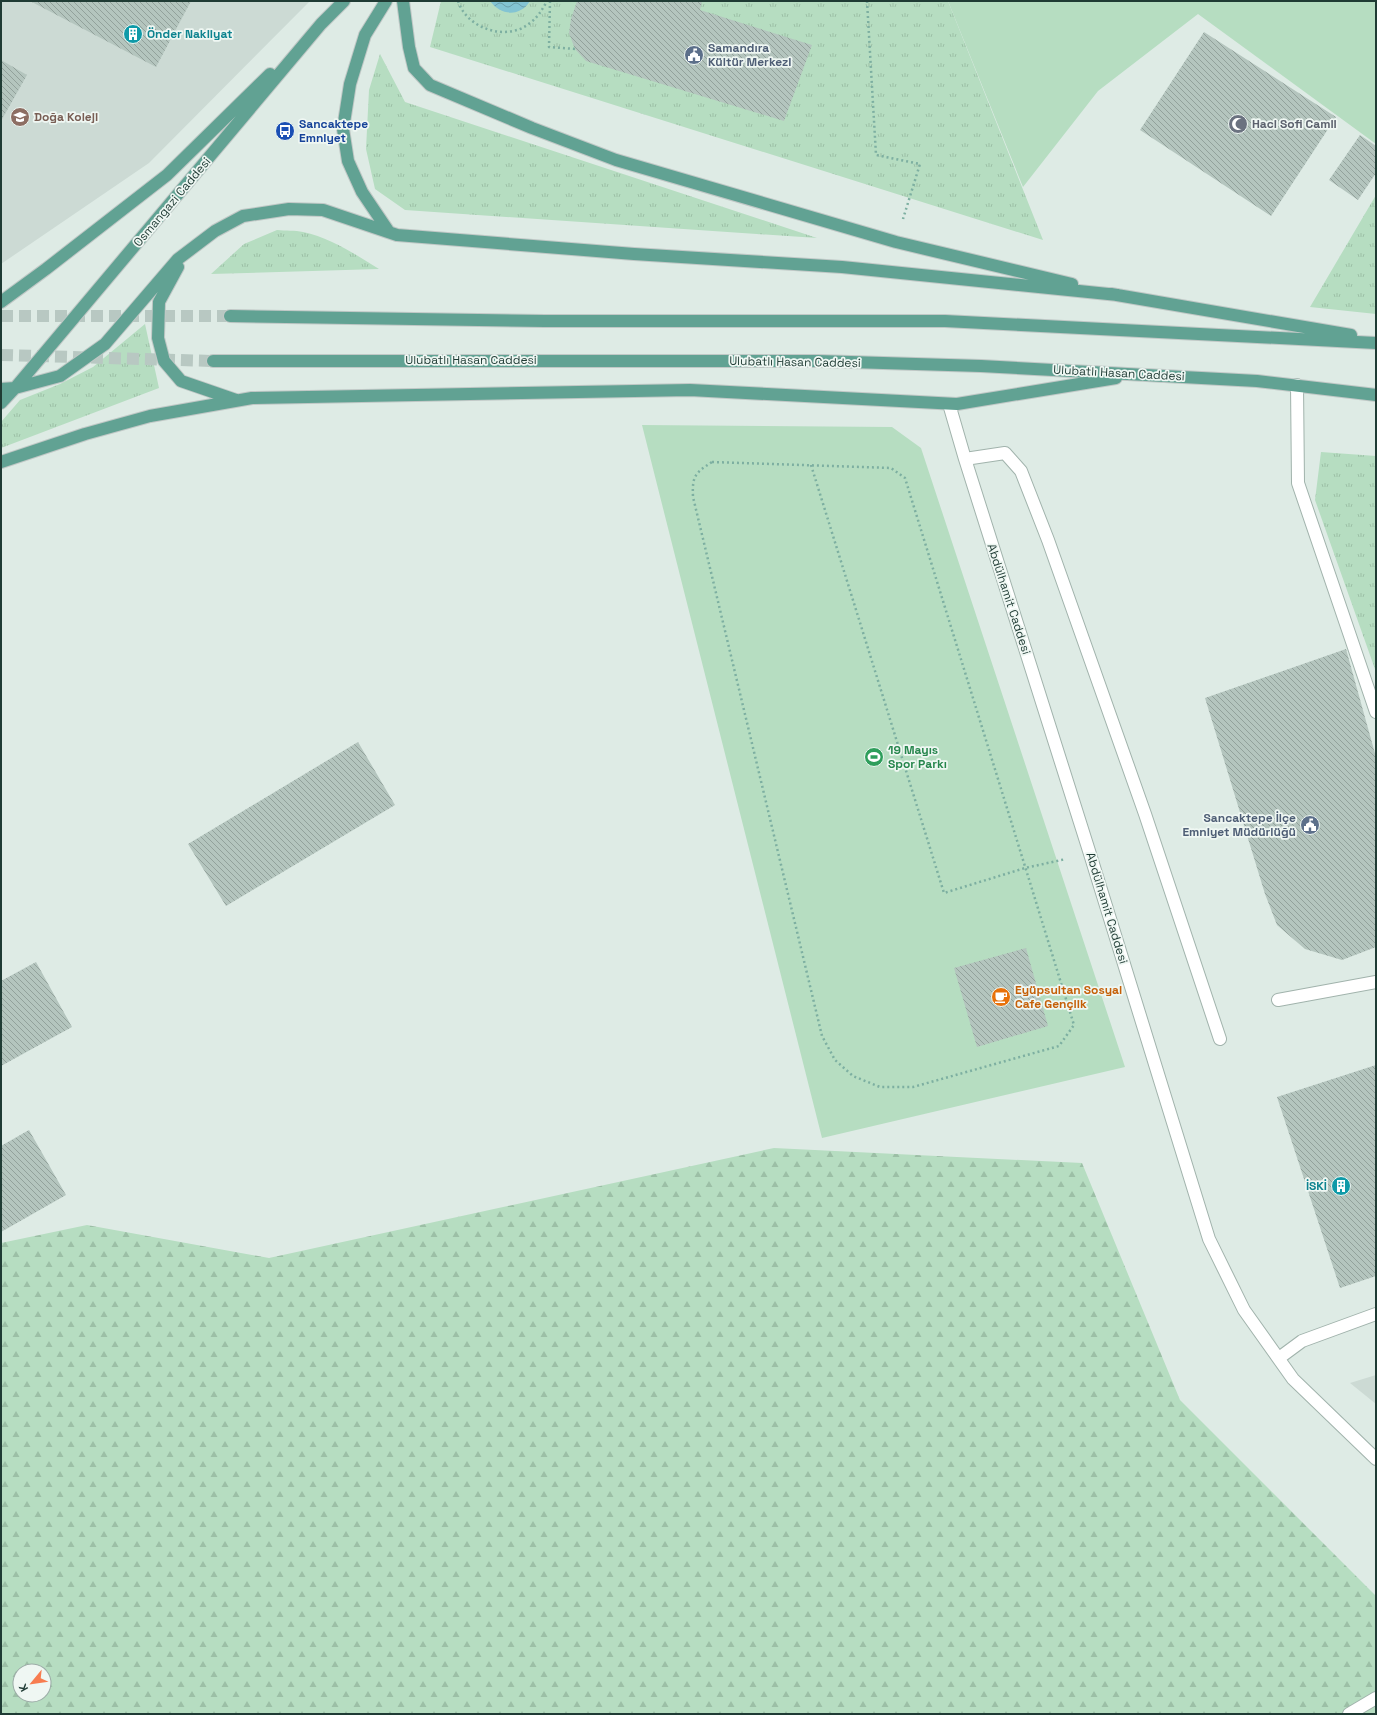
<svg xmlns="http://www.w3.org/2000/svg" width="1377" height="1715" viewBox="0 0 1377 1715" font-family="'Space Grotesk',sans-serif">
<defs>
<pattern id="grass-tufts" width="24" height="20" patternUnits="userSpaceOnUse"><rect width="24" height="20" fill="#b6ddc1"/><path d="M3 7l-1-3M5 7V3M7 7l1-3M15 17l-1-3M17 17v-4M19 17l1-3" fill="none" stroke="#9cbfa6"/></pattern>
<pattern id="forest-firs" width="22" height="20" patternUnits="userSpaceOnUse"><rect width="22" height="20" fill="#b6ddc1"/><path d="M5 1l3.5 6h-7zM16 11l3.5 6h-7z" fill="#9cbfa6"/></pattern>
<pattern id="water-waves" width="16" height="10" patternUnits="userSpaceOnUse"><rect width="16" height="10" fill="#83c4d3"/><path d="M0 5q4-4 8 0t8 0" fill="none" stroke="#6ba0ac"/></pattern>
<pattern id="building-back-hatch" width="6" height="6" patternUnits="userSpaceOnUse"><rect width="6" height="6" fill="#b4c5be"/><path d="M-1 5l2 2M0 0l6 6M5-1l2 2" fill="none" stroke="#92a19b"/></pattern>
</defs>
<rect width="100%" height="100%" fill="#deebe5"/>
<path fill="#ccdad4" d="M1 1H310L149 163 1 264Z
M1376 1375V1404L1350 1383Z"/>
<path fill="url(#grass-tufts)" d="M441 1H948L1043 240 430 47Z
M380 54 405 102 817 238 405 210 375 189 366 149 369 90Z
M1376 195V314L1310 307Z
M277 230C286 231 295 230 303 232 331 238 355 254 379 269L211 274 244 244Z
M145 324 159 388 1 448V422L20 400 60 384 93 367Z
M1321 452 1376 456V672L1315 500Z"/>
<path fill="url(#forest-firs)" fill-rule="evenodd" d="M774 1148 1082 1163 1180 1400 1376 1596V1714H1V1243L87 1225 269 1258ZM20 1671H44V1695H20Z"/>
<path fill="#b6ddc1" d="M948 1H1376V144L1198 14 1098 91 1023 187Z
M642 425 892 427 921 448 1125 1067 822 1138Z"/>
<path fill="url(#water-waves)" d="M490 1H530C520 17 501 16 490 1Z"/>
<path fill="url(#building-back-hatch)" d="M30 1H191L156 67Z
M577 1H702L700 10 812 45 784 121 586 61 575 49 569 33 571 19Z
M1204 32 1336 117 1271 216 1140 130Z
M1 60 27 75 1 121Z
M1360 135 1376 146V173L1358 200 1329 180Z
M1346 649 1376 757V947L1342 960 1305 949 1277 925 1265 894 1205 698Z
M358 742 395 805 226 906 188 844Z
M1026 948 1048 1026 977 1047 954 968Z
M36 962 72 1027 1 1066V981Z
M1376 1065V1276L1340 1288 1277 1097Z
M29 1130 66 1195 1 1232V1146Z"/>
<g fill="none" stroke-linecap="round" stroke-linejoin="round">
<path stroke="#b8c8c2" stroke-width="12" stroke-dasharray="12 6" stroke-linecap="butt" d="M1 316H230
M1 355 213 361"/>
<defs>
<path id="minor" d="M1297 385 1298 483 1376 712
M949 404 965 459 1090 854 1209 1239 1244 1310 1293 1379 1376 1459
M965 459 1005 453 1021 471 1048 540 1145 814 1220 1039
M1278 1000 1376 982
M1279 1358 1302 1341 1376 1314
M1349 1714 1376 1698"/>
<path id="major" d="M386 1 365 35 350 84 343 129 348 161 362 192 389 232
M403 1 409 47 414 68 430 85 532 128 616 160 896 242 1072 284
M178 267 159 302 158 338 164 361 181 381 236 400
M1111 294 1351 335
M1 302 46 269 167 175 270 74
M230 316 545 321H945L1376 343
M213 361H818L981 366 1257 381 1376 395
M1 389 15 388 60 376 105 344 178 259 215 231 243 216 289 209 323 210 397 235 634 254 842 267 1118 295
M1 403 15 388 321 24 344 1
M1 462 85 434 150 416 252 398 690 390 957 404 1116 378"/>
</defs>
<use href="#minor" stroke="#a1b3ac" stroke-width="14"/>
<use href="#major" stroke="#c0c8c6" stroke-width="14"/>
<path stroke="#7dafa1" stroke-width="2.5" stroke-dasharray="2 3" stroke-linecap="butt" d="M458 1C467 29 507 42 530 23 538 17 542 10 547 1
M550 1 549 47 575 49
M867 1 876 155 920 164 903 219
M712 462 891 468 905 478 1074 1025 1059 1046 913 1087H880L853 1076 835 1060 822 1036 693 497C692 476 695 473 712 462Z
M811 465 944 893 1025 868 1066 859"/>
<use href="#minor" stroke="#fff" stroke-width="12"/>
<use href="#major" stroke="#61a293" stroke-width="12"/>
</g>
<defs>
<symbol id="building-disc" viewBox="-11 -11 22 22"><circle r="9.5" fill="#0f9aa8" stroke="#eff7f3"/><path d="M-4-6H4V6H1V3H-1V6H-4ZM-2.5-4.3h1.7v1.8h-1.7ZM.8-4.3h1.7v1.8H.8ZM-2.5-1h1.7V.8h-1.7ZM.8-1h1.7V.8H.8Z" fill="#fff"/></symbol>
<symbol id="civic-disc" viewBox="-11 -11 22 22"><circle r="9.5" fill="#5c6f8a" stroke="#eff7f3"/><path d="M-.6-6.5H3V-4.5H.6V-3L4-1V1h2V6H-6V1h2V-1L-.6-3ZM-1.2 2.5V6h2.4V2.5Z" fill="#fff"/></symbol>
<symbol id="school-disc" viewBox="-11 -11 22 22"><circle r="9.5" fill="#8d6e63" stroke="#eff7f3"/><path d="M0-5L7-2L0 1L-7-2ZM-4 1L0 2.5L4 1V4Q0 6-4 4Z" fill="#fff"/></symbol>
<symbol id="mosque-disc" viewBox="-11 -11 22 22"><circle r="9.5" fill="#6b7280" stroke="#eff7f3"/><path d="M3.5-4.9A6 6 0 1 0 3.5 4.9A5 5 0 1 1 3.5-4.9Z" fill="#fff"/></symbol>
<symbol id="bus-disc" viewBox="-11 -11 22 22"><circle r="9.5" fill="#1a4fb4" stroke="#eff7f3"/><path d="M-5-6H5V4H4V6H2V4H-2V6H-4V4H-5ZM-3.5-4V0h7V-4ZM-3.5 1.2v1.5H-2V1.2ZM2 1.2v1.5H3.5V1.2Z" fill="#fff"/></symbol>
<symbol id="stadium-disc" viewBox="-11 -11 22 22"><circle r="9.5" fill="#2e9e5b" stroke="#eff7f3"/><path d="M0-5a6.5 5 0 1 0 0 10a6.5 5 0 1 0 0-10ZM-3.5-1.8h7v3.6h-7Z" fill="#fff"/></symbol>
<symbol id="cafe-disc" viewBox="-11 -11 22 22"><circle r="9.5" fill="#e8710a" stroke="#eff7f3"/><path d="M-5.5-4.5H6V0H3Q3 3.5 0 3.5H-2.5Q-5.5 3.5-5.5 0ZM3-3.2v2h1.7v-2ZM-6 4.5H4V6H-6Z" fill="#fff"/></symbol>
</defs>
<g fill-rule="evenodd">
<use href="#building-disc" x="122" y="23" width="22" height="22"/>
<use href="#civic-disc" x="683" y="44" width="22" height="22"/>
<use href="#school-disc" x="9" y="106" width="22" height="22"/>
<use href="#mosque-disc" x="1227" y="113" width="22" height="22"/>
<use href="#bus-disc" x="274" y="120" width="22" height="22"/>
<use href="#stadium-disc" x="863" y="746" width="22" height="22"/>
<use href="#civic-disc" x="1299" y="814" width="22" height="22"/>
<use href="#cafe-disc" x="990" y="986" width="22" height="22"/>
<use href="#building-disc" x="1330" y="1175" width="22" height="22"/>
</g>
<g text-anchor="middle" stroke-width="3.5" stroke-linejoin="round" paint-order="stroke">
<g font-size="12" font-weight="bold" fill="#0d838f" stroke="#eff7f3" text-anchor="start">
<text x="147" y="38">Önder Nakliyat</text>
<text x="1327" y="1190" text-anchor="end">İSKİ</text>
</g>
<g font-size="12" font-weight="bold" fill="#4e5e75" stroke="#eff7f3" text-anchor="start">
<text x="708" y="52">Samandıra<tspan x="708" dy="14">Kültür Merkezi</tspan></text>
<text x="1296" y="822" text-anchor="end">Sancaktepe İlçe<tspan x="1296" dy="14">Emniyet Müdürlüğü</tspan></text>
</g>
<g font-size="12" font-weight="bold" fill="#785e54" stroke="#eff7f3" text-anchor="start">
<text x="34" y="121">Doğa Koleji</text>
</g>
<g font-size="12" font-weight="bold" fill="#164399" stroke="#eff7f3" text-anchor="start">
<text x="299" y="128">Sancaktepe<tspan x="299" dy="14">Emniyet</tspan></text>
</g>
<g font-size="12" font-weight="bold" fill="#5b616d" stroke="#eff7f3" text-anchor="start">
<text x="1252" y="128">Haci Sofi Camii</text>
</g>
<g font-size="12" fill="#1f3b34" stroke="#eff7f3">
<text transform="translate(172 202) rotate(-50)" y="4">Osmangazi Caddesi</text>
<text x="471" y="364">Ulubatlı Hasan Caddesi</text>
<text transform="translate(795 362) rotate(1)" y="4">Ulubatlı Hasan Caddesi</text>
<text transform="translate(1119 373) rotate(3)" y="4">Ulubatlı Hasan Caddesi</text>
<text transform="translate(1009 599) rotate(72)" y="4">Abdülhamit Caddesi</text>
<text transform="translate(1107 908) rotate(73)" y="4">Abdülhamit Caddesi</text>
</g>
<g font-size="12" font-weight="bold" fill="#27864d" stroke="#eff7f3" text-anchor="start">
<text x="888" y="754">19 Mayıs<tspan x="888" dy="14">Spor Parkı</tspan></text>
</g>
<g font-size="12" font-weight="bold" fill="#c56008" stroke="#eff7f3" text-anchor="start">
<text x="1015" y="994">Eyüpsultan Sosyal<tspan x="1015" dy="14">Cafe Gençlik</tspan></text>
</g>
</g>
<rect width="1377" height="1715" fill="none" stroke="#1f3b34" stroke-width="4"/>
<g transform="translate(32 1683) rotate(241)"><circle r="19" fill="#eff7f3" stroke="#9caca7"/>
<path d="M0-3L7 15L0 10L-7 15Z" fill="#f77d50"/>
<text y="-6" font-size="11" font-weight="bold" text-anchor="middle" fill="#1f3b34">K</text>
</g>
</svg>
